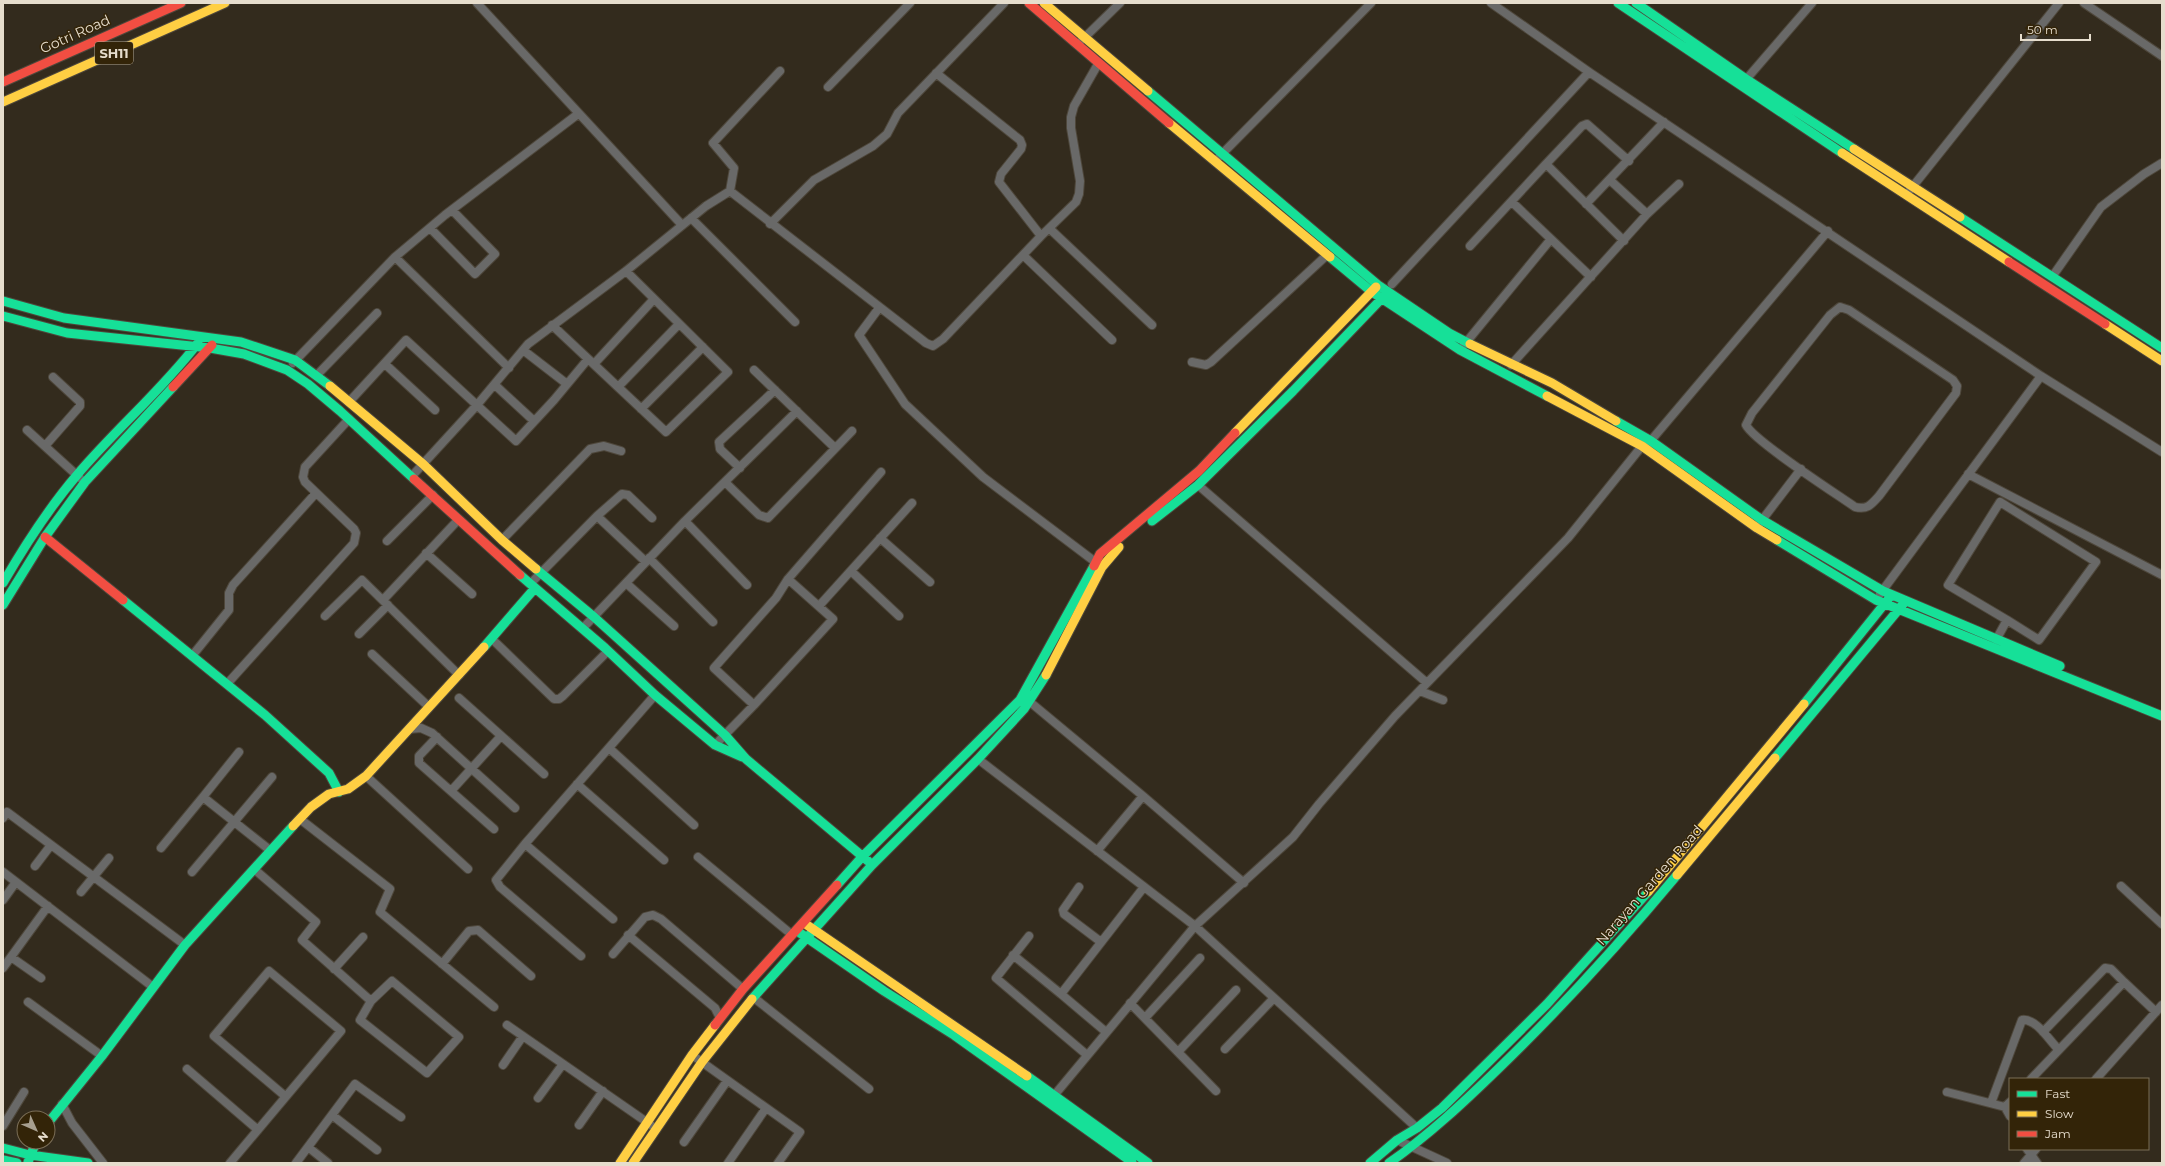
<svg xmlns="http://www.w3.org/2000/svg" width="2165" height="1166" viewBox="0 0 2165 1166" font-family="Montserrat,sans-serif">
<rect width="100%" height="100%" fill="#332b1d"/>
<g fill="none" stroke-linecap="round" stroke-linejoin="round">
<defs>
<path id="street" d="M477 3 682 225
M1491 3 1589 72 2041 376 2162 452
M2084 3 2162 56
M1082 40 1120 3
M936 73 1020 140 1022 145 1021 149 1001 174 999 182 1041 236
M1743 83 1812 3
M828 87 910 3
M1219 157 1371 3
M1546 164 1582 126 1587 124 1629 161
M1611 181 1647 214
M1910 190 2059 3
M730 191 734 168 713 143 780 71
M1512 202 1591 277
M1586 204 1664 122
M691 218 795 322
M770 224 814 180 873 146 887 134 898 113 1004 3
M430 228 475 274 495 254 452 210
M1050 229 1152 325
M1470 246 1546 164 1624 241
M1023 255 1112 340
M395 257 509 368
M2052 277 2101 207 2144 174 2162 163
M1392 284 1589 72
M1840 307 1849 310 1953 380 1957 386 1956 393 1879 496C1871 505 1867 510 1855 507 1835 493 1754 441 1746 425L1752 413 1830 315Z
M879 308 859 335 905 404 983 477 1098 564
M552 325 666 432 728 372 626 271
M1464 345 1551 239
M523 350 567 384
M1192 362 1206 365 1211 362 1327 255
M293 363 395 257 445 215 578 114
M385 364 435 410
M594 364 654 299
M1511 365 1647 214 1679 184
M754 370 835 448
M317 375 377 313
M495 385 534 421
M618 387 679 324
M349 402 406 340 516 441 554 400 588 359
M641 409 703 347
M27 430 80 478
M1648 444 1828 231
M45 446 80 406V402L53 377
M740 468 720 449 719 442 775 390
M1968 474 2162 575
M412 476 477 405 528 344 626 271 706 206 730 191 926 343 933 346 943 339 1041 236 1076 202 1079 194 1080 181 1071 128V117L1074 106 1098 64
M726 483 759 515 768 518 852 431
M597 516 646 562
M685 521 747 585
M1759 524 1801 469
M880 538 930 582
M502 540 590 449 604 446 621 451
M387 541 433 495
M426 553 472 594
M649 558 713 622
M851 571 899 616
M788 579 881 472
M531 583 597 516 622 494 628 495 652 518
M626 583 674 626
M1880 594 2041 376
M383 600 458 520
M819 606 912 503
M325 616 362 580 459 675
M583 628 685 521 797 411
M359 634 388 605
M492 639 554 699H559L563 696 608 651
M1996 640 2007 620 1948 585 2000 502 2096 562 2039 640 2007 620
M372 654 429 707
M192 656 229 610V593L233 585 316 493
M1427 683 1568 538 1642 446
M227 684 354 543 356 533 354 529 305 482 303 477 305 467 349 419
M1420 691 1443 700
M459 698 544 774
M1030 702 1143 796 1244 883
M409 729 421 728 432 733 515 808
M437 737 419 756V763L494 829
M715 745 754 705 833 619 788 579 776 598 714 668 754 705
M609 748 694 825
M239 752 203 797 271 851
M978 759 1195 926 1417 1128
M366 776 468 869
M577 784 664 860
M451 791 501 736
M3 818 7 812 185 945
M300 819 390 889 380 912 494 1007
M525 844 613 919
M161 848 203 797
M1097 851 1143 796
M698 857 791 934
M35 866 51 845
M254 869 316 922 302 940 371 1001 360 1020 427 1073 459 1037 392 981 371 1001
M3 872 153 987
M192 872 272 777
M2121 886 2162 924
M1079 887 1063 910 1064 914 1101 942
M81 892 109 858
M3 900 16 882
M628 935 715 1008 720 1018
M1029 936 996 978 1087 1055
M613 954 645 917 653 915 661 919 743 989
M1013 955 1061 994 1144 887
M581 956 500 887 496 880 525 844 655 695
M11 957 41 978
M442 964 469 931 478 930 531 976
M3 968 48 906
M334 969 363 937
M1061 994 1106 1032
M753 997 869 1089
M28 1002 102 1056
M1130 1003 1216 1091
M1145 1018 1200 958
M507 1025 651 1125
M2043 1032 2105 968 2111 969 2124 982
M1225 1049 1274 998
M1178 1052 1236 990
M692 1055 800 1132 778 1163
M503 1065 523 1036
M187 1069 258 1130
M2031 1079 2124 982 2156 1012
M2096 1079 2162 1005
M1947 1092 2005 1107
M538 1098 563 1064
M1052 1098 1195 926 1293 837 1319 804 1395 716 1427 683 1198 485
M2010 1102 2005 1107 2010 1116
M1991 1103 2022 1020C2036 1018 2049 1040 2058 1049
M62 1104 72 1123 103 1163
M332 1115 377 1150
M579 1125 603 1091
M3 1126 24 1092
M1397 1140 1447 1163
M684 1142 727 1081
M308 1147 328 1163
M2027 1149 2037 1163
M230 1163 341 1031 269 971 214 1036 285 1096
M296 1163 355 1084 401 1117
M728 1163 766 1108
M2024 1163 2036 1149"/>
<path id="fast" d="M1618 3 1842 153
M1636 3 1746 79 1854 149
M1148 91 1378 285 1449 333 1470 344
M1960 217 2162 348
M1330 257 1372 292 1460 350 1547 396
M3 301 64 318 241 342 295 360 330 386
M3 316 67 333 210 348 244 354 287 370 308 384 340 411 414 479
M1616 421 1651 441 1762 520 1883 591 2060 666
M1152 521 1198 485 1293 391 1387 293
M1777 540 1876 600 2162 716
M536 569 594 617 725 735 746 759 868 861
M520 575 605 648 655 695 715 745 742 757
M3 583C25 545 48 509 77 475 116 429 161 391 198 343
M123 600 265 715 329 773 339 792
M3 605 45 537 85 482 173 387
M484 647 535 588
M1804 704 1890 597
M1775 758 1904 603
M837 885 862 857 1020 700 1094 566
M800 933 884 991 954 1035 1132 1162
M752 999 872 865 978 759 1024 709 1046 675
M1027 1076 1148 1163
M48 1123 102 1056 185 945 293 826
M3 1148 30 1155 88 1163
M3 1160 17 1163
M28 1162 36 1142
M1370 1163 1397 1140 1417 1128 1442 1108 1547 1004 1648 892
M1389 1163C1429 1135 1464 1102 1499 1068 1562 1007 1621 942 1677 875"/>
<path id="slow" d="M1044 3 1148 91
M3 102 225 3
M1169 123 1330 257
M1854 149 1960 217
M1842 153 2009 262
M2105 324 2162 361
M1470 344 1552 383 1616 421
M330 386 423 464 502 540 536 569
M1547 396 1642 446 1757 528 1777 540
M1235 433 1376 287
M1046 675 1102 567 1119 547
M293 826 311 807 329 794 348 789 366 776 484 647
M1677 875 1775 758
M1648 892 1804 704
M807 925 1027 1076
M620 1163 692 1055 715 1025
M633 1163 702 1062 752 999"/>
<path id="jam" d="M1029 3 1169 123
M3 82 181 3
M2009 262 2105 324
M173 387 212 345
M414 479 520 575
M45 537 123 600
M1094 566 1100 554 1199 471 1235 433
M715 1025 743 989 837 885"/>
</defs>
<use href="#street" stroke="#4e473b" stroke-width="10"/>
<use href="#fast" stroke="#4e473b" stroke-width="11"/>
<use href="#slow" stroke="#4e473b" stroke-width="11"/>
<use href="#jam" stroke="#4e473b" stroke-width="11"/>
<use href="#street" stroke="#696968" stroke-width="8"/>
<use href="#fast" stroke="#16e098" stroke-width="9"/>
<use href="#slow" stroke="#ffcf43" stroke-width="9"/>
<use href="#jam" stroke="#f24e42" stroke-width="9"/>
</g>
<g text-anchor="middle" stroke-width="3" stroke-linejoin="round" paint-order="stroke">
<rect fill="#332408" stroke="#b0a692" stroke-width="1" x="95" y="42" width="38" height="22" rx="3"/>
<g font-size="13" font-weight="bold" fill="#e6ddcd">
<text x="114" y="58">SH11</text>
</g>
<g font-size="14" fill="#e6ddcd" stroke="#332408">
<text transform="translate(75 34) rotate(-24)" y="5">Gotri Road</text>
<text transform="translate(1649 885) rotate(-49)" y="5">Narayan Garden Road</text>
</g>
</g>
<rect width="2165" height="1166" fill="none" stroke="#e6ddcd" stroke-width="8"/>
<rect x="2009" y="1078" width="140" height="72" fill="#332408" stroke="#7b6e57"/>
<rect x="2017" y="1091" width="20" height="6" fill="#16e098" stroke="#7b6e57"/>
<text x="2045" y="1098" font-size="12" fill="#e6ddcd">Fast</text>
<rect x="2017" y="1111" width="20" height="6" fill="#ffcf43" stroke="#7b6e57"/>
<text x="2045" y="1118" font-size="12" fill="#e6ddcd">Slow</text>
<rect x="2017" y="1131" width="20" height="6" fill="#f24e42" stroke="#7b6e57"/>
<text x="2045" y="1138" font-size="12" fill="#e6ddcd">Jam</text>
<g transform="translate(36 1130) rotate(135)"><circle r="19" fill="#332408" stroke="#7b6e57"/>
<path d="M0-3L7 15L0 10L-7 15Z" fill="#a79f8f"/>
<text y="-6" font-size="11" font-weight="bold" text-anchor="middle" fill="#e6ddcd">N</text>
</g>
<path d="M2021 34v6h69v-6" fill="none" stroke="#e6ddcd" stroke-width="2"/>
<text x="2027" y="34" font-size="12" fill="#e6ddcd" stroke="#332408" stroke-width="3" paint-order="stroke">50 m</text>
</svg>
